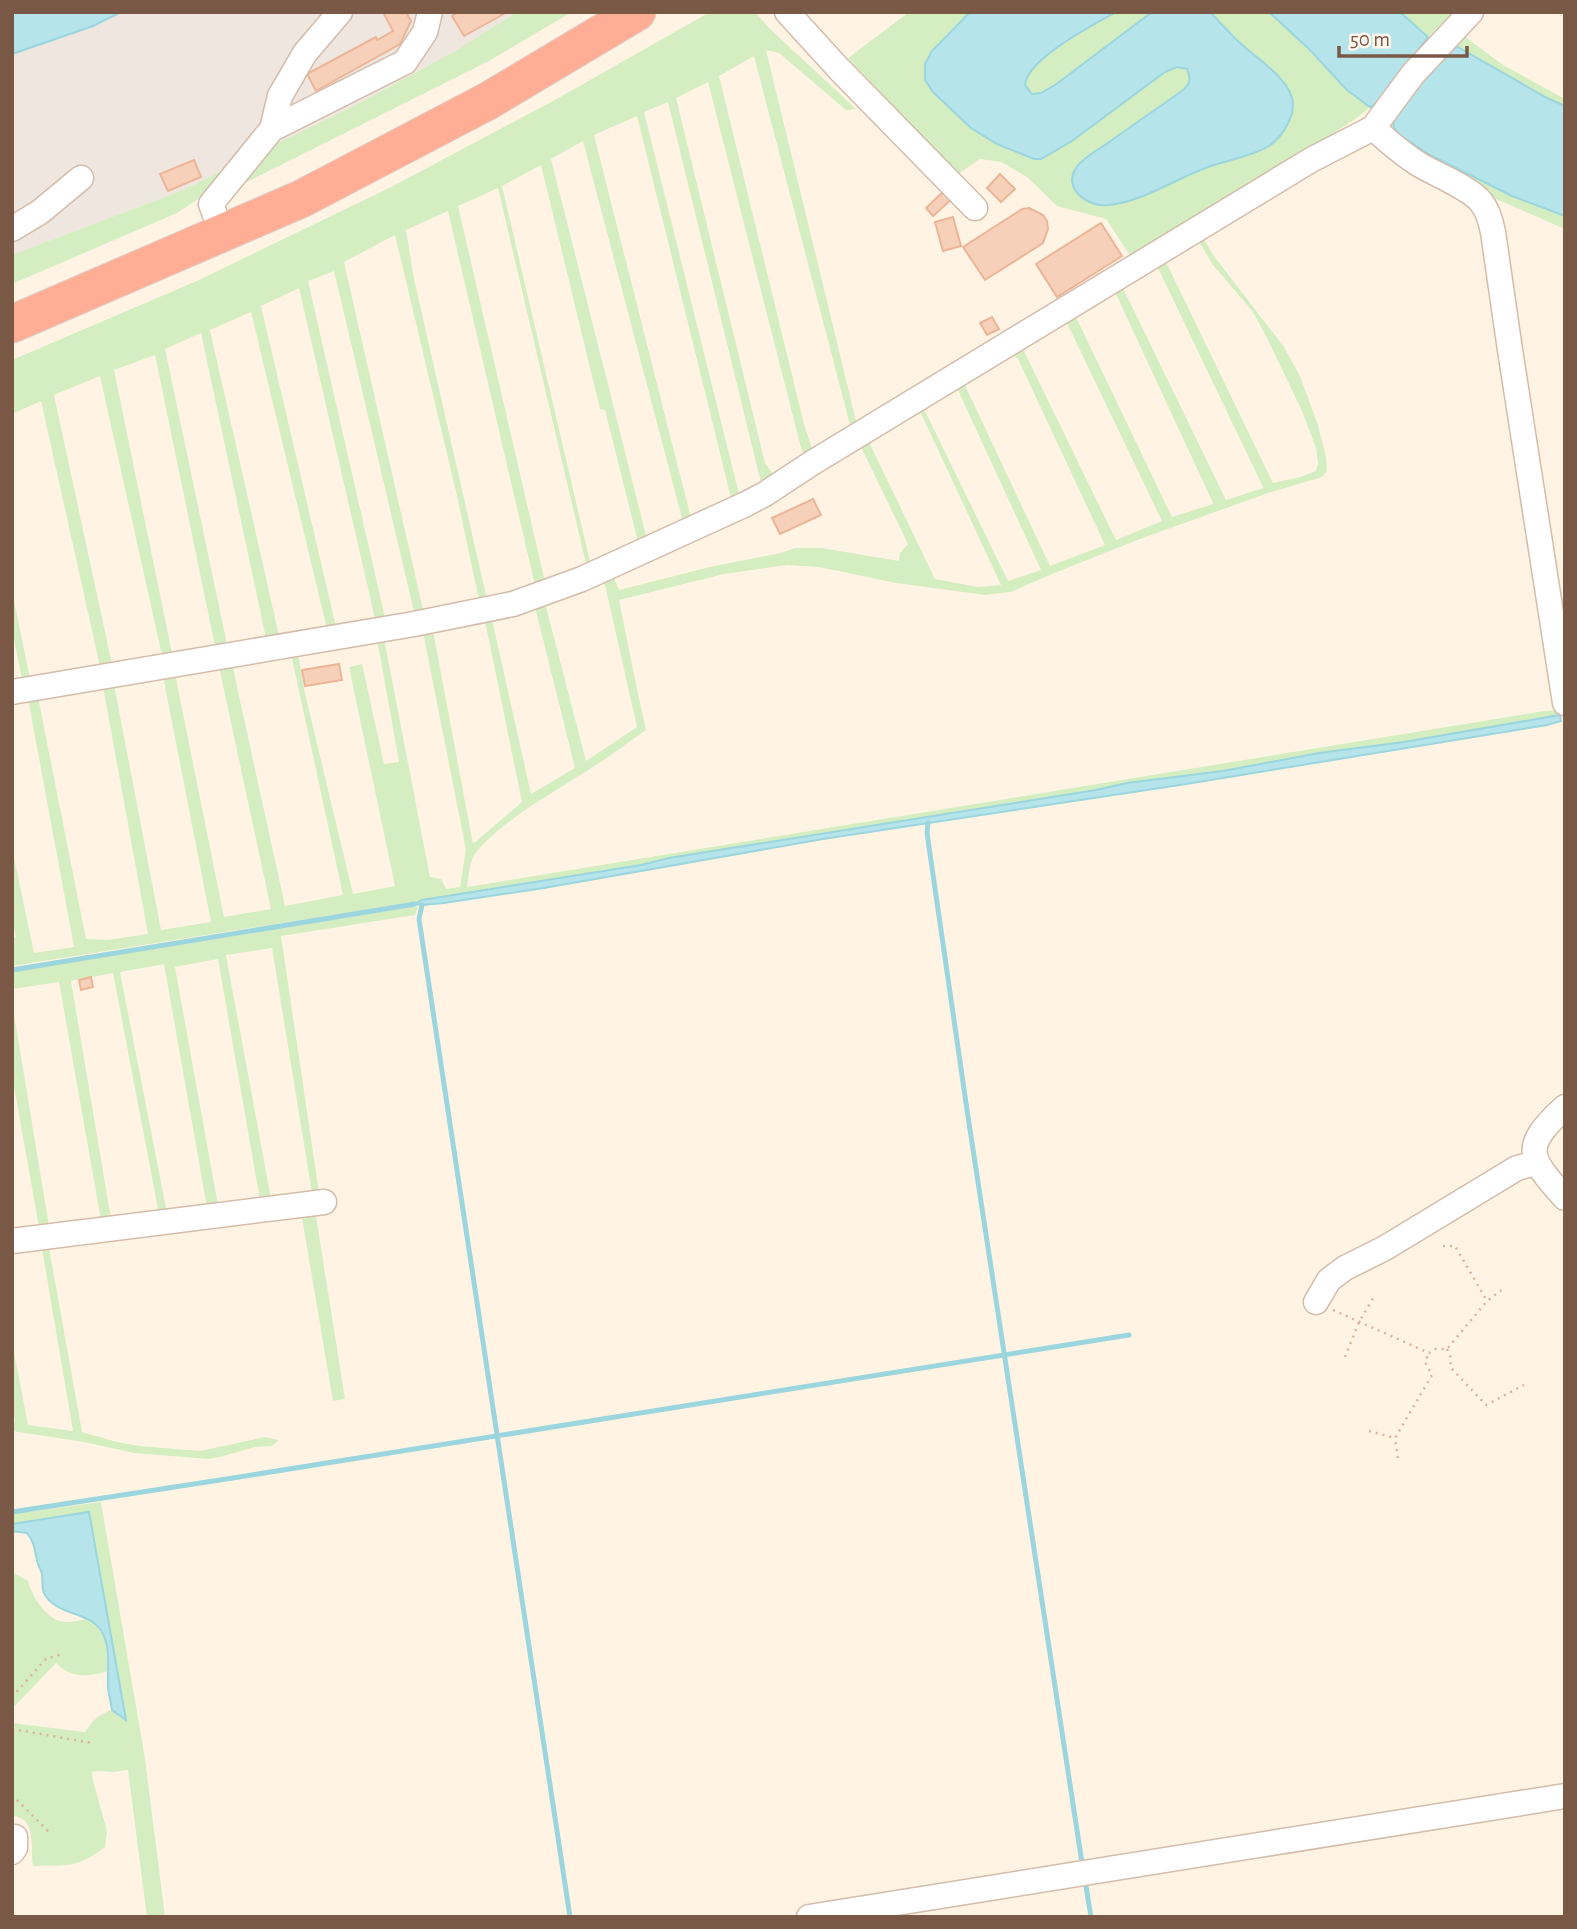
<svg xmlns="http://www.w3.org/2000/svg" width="1577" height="1929" viewBox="0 0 1577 1929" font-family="'Alegreya Sans',sans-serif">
<rect width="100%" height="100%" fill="#fff4e4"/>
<path fill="#eee6df" d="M121 12H517L460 48 356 105 183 190 12 255V54L93 26Z"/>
<path fill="#d4eec1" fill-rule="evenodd" d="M517 12H572L489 61 235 188 268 148 356 105 460 48Z
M710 12H755L769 28 856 109 846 110 779 53 766 50 858 429 852 433 754 56 719 76 804 424 814 455 806 460 801 448 708 82 676 98 765 463 776 478 762 487 668 102 644 112 740 498 732 502 637 116 594 135 692 522 684 526 583 141 551 159 648 543 639 546 605 410 600 409 541 165 502 186 591 566 587 568 498 188 458 206 546 586 536 590 448 211 406 230 414 279 488 604 480 605 457 496 395 235 344 262 424 614 415 616 334 271 308 281 386 622 376 623 299 288 261 306 337 631 328 633 251 312 210 330 280 640 267 643 201 333 165 349 228 649 216 651 155 355 114 370 173 658 163 660 100 376 54 395 113 669 101 671 41 401 12 414V360L199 280 391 187 553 101Z
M909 12H970L945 36 933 92 971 128 997 144 1034 159H1041L1072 141 1165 72 1177 67 1187 68 1191 76 1189 85 1155 109 1204 168 1251 154 1269 146 1285 83 1271 69 1238 41 1210 12H1269L1309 49 1347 90 1370 107 1358 117 1271 175 1133 260 1106 219 1057 206 1027 177 1001 162 980 159 958 174 848 58Z
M1116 12H1152L1055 84 1041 93 1032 94 1025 85C1028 59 1093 25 1116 12Z
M1400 12H1462L1457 17 1451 15 1428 37Z
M1477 12H1484L1464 36 1503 65 1565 99V106L1547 98 1480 60 1467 174 1512 196 1565 216V229L1473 189 1388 132V120Z
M230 167 201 197 177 213 12 284V255L183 190Z
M1202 236 1214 256 1284 347 1300 376 1318 425 1326 457 1327 471 1322 477 1268 493 1140 539 1052 574 1011 592 985 595 896 583 819 567 787 565 724 574 619 600 638 694 646 730C621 748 596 766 569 782 538 802 502 822 477 851 469 860 469 875 467 887L1544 711 1560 710V715L1404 742 1319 753 1223 771 1127 783 1096 790 669 858 641 865 570 877 12 966V938L16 937 12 920V848L34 953 74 947 27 693 37 692 86 939 108 940 148 934 102 681 113 679 161 930 211 922 162 671 174 669 224 917 271 909 218 662 231 659 285 906 343 895 290 649 297 648 304 689 353 894 395 886 349 667 362 664 384 764 399 762 379 650 375 635 383 633 430 877 441 879 446 889 460 887 466 850 422 627 432 625 473 844 522 802 484 616 491 615 531 794 575 768 534 603 544 599 586 761 637 727 603 576 611 572 619 590 710 567 781 553 795 548H821L899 561 900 553 908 544 860 445ZM1200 243 1213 265 1253 312 1266 336 1302 411 1316 448 1318 463 1316 471 1300 477 1273 483 1166 262ZM1158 268 1263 487V488L1226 500 1123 288ZM1115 292 1213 503V504L1172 517 1075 315ZM1066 321 1162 521 1116 540 1022 347ZM1011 353 1018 359 1105 545 1050 566 964 383ZM957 388 1041 570 1008 581 923 407ZM919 409 1001 585H1000L978 587 935 579 868 440Z
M12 591 31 683 23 684 12 630Z
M411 907H418L415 915 281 936 320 1199H313L272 948 226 955 272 1204 261 1206 218 959 175 967 219 1211 208 1213 164 964 120 972 168 1218 160 1219 113 973 71 981 112 1225 102 1226 59 982 12 989V972Z
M12 1002 50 1232 40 1233 12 1075Z
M315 1210 345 1399 333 1401 301 1212Z
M48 1242 82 1432 117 1442 139 1446 200 1451 265 1437 279 1440 272 1446 255 1447 220 1457 208 1459 134 1453 84 1442 12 1431V1422H15L12 1408V1342L28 1425 73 1431 41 1243Z
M101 1502 145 1759 165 1917H147L128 1770 113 1772 97 1771 92 1772V1777L107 1831 105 1847C76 1869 67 1865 33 1866 31 1853 34 1828 24 1820 23 1819 13 1815 12 1815V1723L85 1732C93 1720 99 1714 112 1710L120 1716 89 1512 12 1524V1514Z
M12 1572 28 1581C32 1596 44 1615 59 1621 68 1624 79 1620 88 1619 108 1631 106 1650 108 1671 88 1677 72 1679 56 1663L12 1709Z"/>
<path fill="#b6e4eb" stroke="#9bd5de" stroke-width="2" d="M12 12H121L93 26 12 54Z
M970 12H1116C1093 25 1027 59 1025 85L1032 94 1041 93 1055 85 1152 12H1210C1220 22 1229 33 1240 43 1256 58 1294 81 1293 106 1292 121 1281 138 1269 146 1249 158 1224 160 1203 169 1172 181 1143 201 1109 205 1089 208 1062 189 1076 168 1082 159 1095 151 1105 145 1131 126 1157 109 1183 90 1191 83 1191 78 1187 69L1177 67 1165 72 1072 141 1041 159H1034L997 144 971 128 933 92 925 80V64L932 51Z
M1269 12H1400L1428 37 1403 69 1381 102 1370 107 1347 90 1309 49Z
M1456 46 1547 98 1565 106V216L1512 196 1430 155 1401 136 1394 128 1393 119 1397 110 1442 57Z
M1560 715 1561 721 1547 725 1180 785 823 839 544 888 444 903 422 905 415 904 422 900 641 865 669 858 1096 790 1127 783 1223 771 1319 753 1404 742Z
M89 1512 126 1720 112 1710C111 1703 109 1695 108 1688 107 1670 111 1650 103 1634 93 1611 59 1617 45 1595 41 1588 43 1581 42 1574 41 1570 39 1567 38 1564 34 1550 36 1545 27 1533L12 1531V1524Z"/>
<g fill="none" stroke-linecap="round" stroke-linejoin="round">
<path stroke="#9bd5de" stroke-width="5" d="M928 823 927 833 967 1110 1082 1863
M422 905 419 919 570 1917
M12 970 415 904
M12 1512 233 1478 1129 1335
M1085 1880 1091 1917"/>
</g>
<path fill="#f7d0b9" stroke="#ecb597" stroke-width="2" d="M383 12H406L411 21 400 44 316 91 307 74 376 37 377 40 393 31Z
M458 12H507L464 36 452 16Z
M194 160 201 177 168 191 160 174Z
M1000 174 1015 189 1001 202 987 188Z
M946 189 954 197 933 216 926 208Z
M1029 208 1043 215 1047 221 1048 229 1043 243 985 280 963 247 1022 209Z
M953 217 961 246 943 251 935 222Z
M1101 223 1122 256 1057 297 1036 264Z
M992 317 999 329 987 335 980 323Z
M813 499 821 515 780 534 772 518Z
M339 664 342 680 305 686 302 670Z
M91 977 93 987 81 990 79 980Z"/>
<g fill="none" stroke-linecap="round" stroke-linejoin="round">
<defs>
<path id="minor" d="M787 12 839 69 975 208
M1373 128C1388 141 1403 155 1420 165 1437 175 1470 188 1481 202 1488 210 1491 222 1493 232L1510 350 1565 703
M272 129 280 96 305 53 340 12
M12 229 40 212 81 178
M222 234 211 204 272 129 405 62 425 32 430 12
M12 692 414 624 513 604 582 579 746 504 765 494 812 463 1311 160 1373 128 1413 74 1471 12
M1565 1107C1521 1147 1528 1157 1565 1198
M12 1241 324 1202
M1316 1302 1329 1280 1345 1268 1385 1248 1517 1168 1536 1163
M12 1852 15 1848V1837
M809 1917 1565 1796"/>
<path id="highway" d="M12 324 301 199 488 101 637 12"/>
</defs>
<use href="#minor" stroke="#d4bcab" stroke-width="27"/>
<use href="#highway" stroke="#dcd4cf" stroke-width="39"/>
<path stroke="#ddb39b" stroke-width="2.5" stroke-dasharray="2 5" stroke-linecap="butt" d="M1443 1246H1455L1487 1301
M1333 1310 1429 1353 1435 1349H1447L1487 1301 1503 1289
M1447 1349 1450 1355 1451 1368 1486 1405 1524 1385
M1345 1357 1359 1322 1375 1295
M1369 1431 1395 1438
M1398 1458 1395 1438 1432 1375 1425 1362 1429 1353
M12 1697 46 1659 62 1654
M12 1729 92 1743
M12 1795 50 1833"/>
<use href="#minor" stroke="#fff" stroke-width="24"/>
<use href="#highway" stroke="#ffae95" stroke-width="37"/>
</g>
<rect width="1577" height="1929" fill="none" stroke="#7a5846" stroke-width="28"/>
<path d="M1339 46v10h128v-10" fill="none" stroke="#7a5846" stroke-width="3.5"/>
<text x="1350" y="46" font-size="21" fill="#7a5846" stroke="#fff7ed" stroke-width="5" paint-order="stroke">50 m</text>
</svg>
